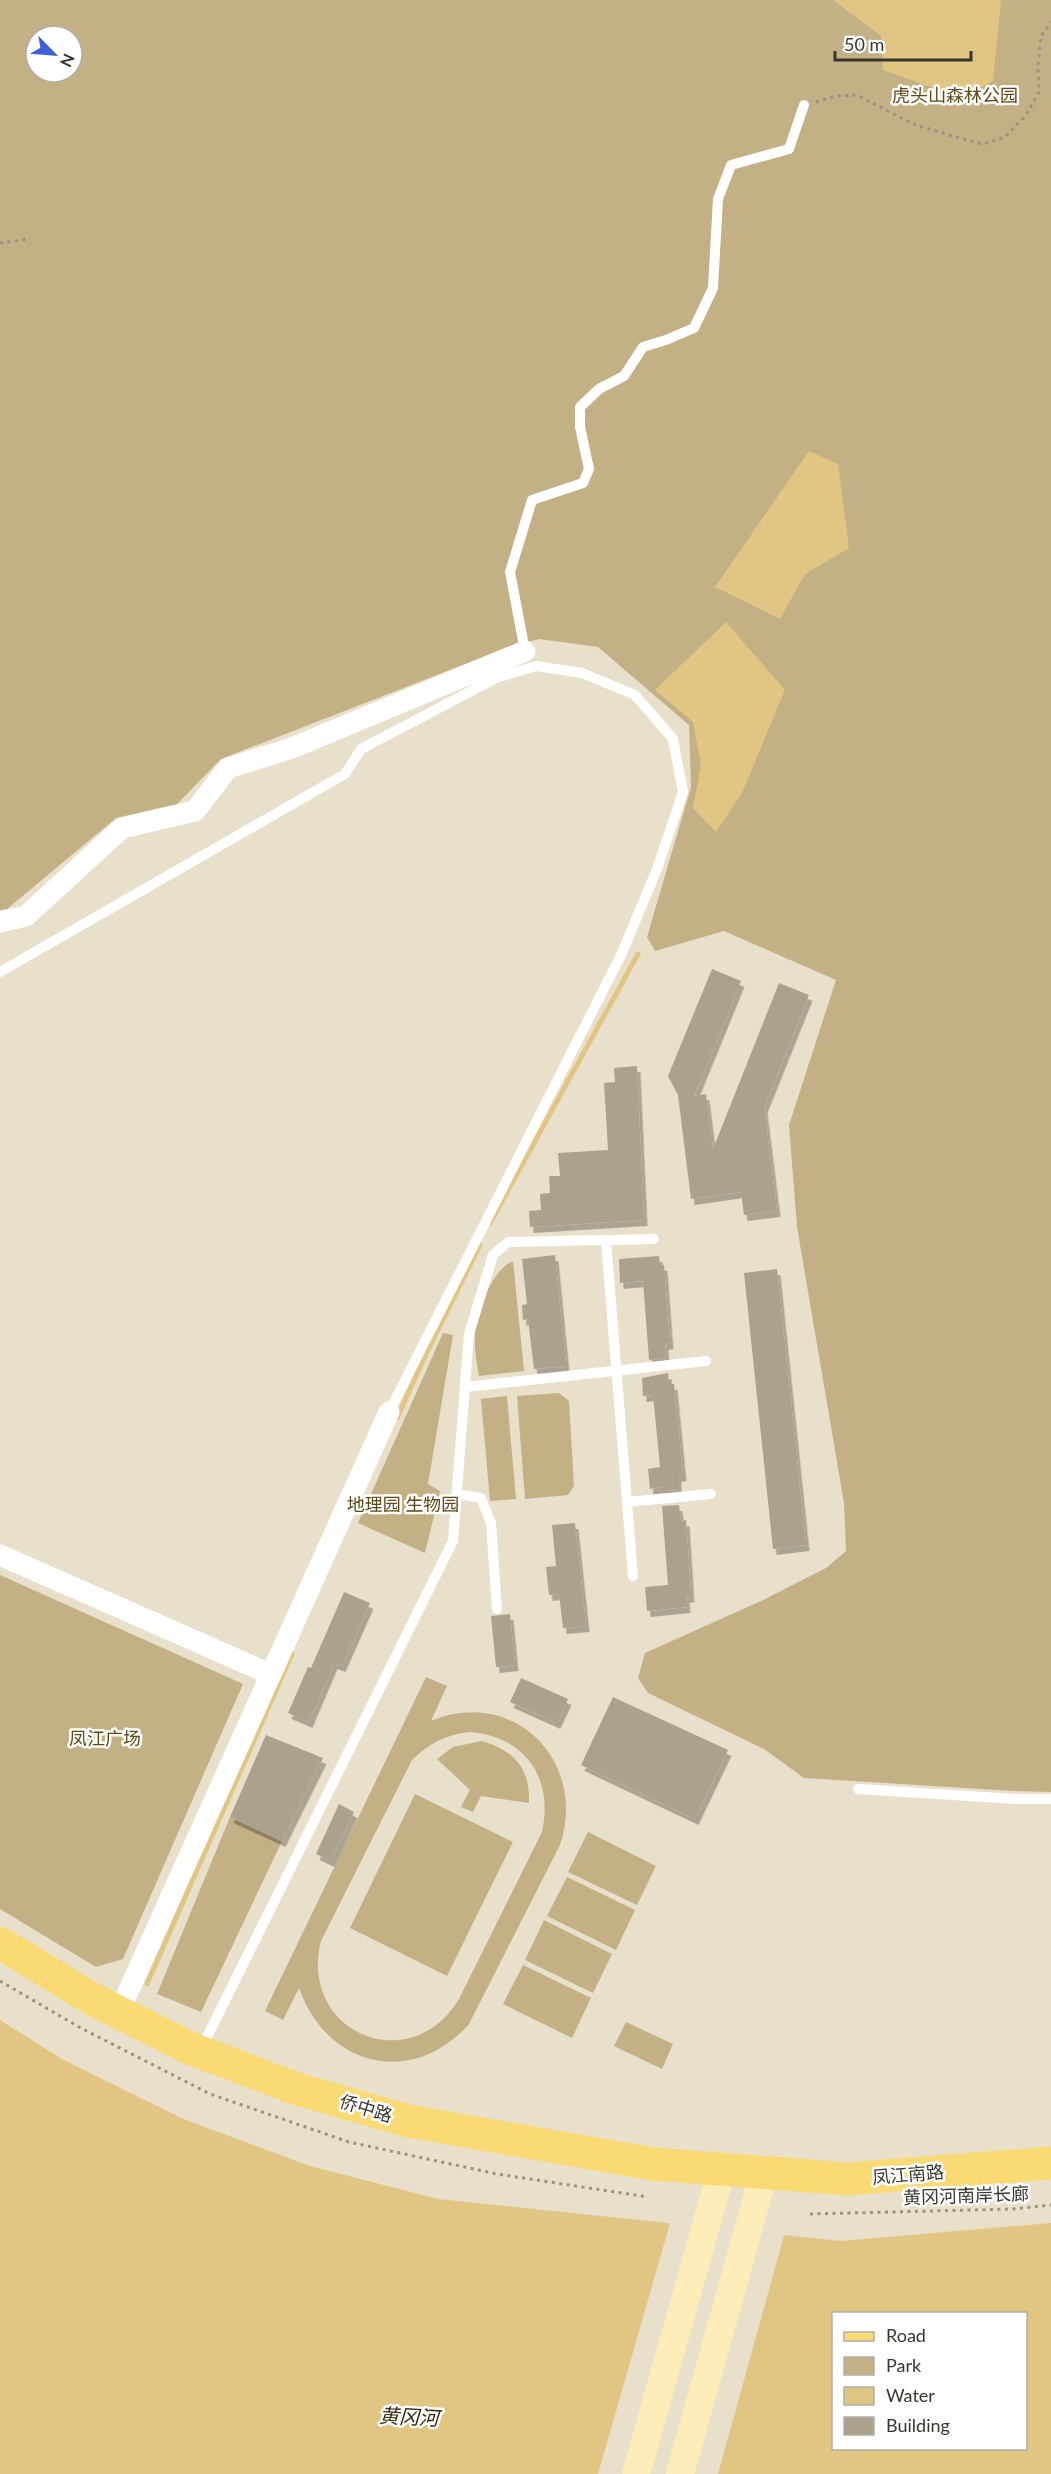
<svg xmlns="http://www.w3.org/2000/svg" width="1051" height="2474" viewBox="0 0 1051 2474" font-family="Lato,'Noto Sans SC',sans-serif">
<defs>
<filter id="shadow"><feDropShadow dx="3.5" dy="6" stdDeviation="0" flood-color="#0004"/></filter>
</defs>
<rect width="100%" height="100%" fill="#e9e0cb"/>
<path fill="#c3b084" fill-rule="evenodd" d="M0 0H1051V1792L1014 1791 804 1778 764 1749 648 1693 638 1678 645 1653 761 1601 826 1568 846 1551 844 1503 797 1227 789 1125 836 980 724 931 655 951 647 937 691 787 689 725 598 647 539 639 506 648 221 759 177 804 116 818 7 909 0 910ZM36 36H72V72H36Z
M513 1261 524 1371 479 1376C477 1364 474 1350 475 1338 475 1315 491 1270 513 1261Z
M443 1333 453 1335 428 1484 440 1491 425 1553 358 1523Z
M559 1393 569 1401 574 1486 568 1495 525 1499 517 1396Z
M507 1396 516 1499 490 1501 481 1399Z
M0 1575 243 1684 123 1959 96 1967 0 1909Z
M426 1677 447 1686 431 1721C514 1686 588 1762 560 1845L469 2024C412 2088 327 2067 299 1988L283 2020 265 2011ZM469 1732C525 1736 554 1778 542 1832L459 1999C410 2080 298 2032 321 1941L412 1760C429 1743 446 1735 469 1732Z
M482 1741C515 1751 530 1768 529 1803L481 1796 473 1812 461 1807 470 1790 437 1759 453 1747Z
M415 1794 513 1842 447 1976 350 1928Z
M230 1817 282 1841 201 2012 157 1994Z
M588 1832 656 1866 637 1905 568 1872Z
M567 1877 635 1910 616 1950 547 1916Z
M544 1920 612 1954 593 1993 525 1960Z
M523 1965 591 1998 572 2038 503 2004Z
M626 2022 673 2044 662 2069 614 2046Z"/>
<path fill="#e1c582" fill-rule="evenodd" d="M833 0H1001L993 81 962 98 883 70 881 36Z
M809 451 838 464 849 548 805 574 780 619 715 587Z
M726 622 785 690 742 793 716 832 693 808 701 765 693 722 655 690Z
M0 2020 62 2059 181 2118 310 2166 438 2199 840 2241 1051 2223V2474H0ZM834 2314H1026V2448H834Z"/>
<path fill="#e9e0cb" d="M671 2220 785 2232 718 2474H598Z"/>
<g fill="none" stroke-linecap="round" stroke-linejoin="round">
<path stroke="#e1c582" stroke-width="5" d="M490 1223 638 954
M397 1418 427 1352 480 1245
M147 1984 292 1654"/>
</g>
<path fill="#aba28e" filter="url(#shadow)" d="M712 969 741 981 694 1096 706 1094 713 1149 779 983 809 995 764 1107 777 1211 744 1215 741 1192 691 1199 678 1095 668 1076Z
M637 1066 644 1220 530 1227 529 1211 541 1210 540 1194 550 1193 549 1176H560L558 1153 608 1150 604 1083 615 1082 614 1068Z
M555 1255 566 1366 534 1369 528 1319 523 1320 522 1305 527 1304 522 1259Z
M659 1256 660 1264 664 1265 670 1343 665 1344 666 1358 649 1360 643 1281 620 1283 619 1259Z
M777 1269 806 1545 773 1549 744 1273Z
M668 1373 669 1384H674L683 1475 678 1476V1490L661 1491V1487L650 1489 648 1469 660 1467 653 1395 643 1396 642 1378Z
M679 1505 681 1521 686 1520 691 1596 686 1597 687 1607 647 1611 645 1587 668 1585 662 1506Z
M575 1523 586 1626 563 1628 559 1594 549 1595 546 1567 556 1566 552 1525Z
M344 1592 370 1603 342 1666 334 1663 309 1722 288 1713 308 1667 311 1668Z
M510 1614 515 1665 496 1667 491 1616Z
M521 1678 568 1699 557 1723 510 1702Z
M613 1697 728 1750 695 1819 581 1765Z
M266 1735 323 1758 282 1841 230 1817Z
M339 1804 354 1812 331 1861 316 1854Z"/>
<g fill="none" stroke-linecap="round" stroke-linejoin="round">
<path stroke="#999283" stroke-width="3" stroke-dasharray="3 4.5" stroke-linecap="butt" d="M816 102 836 96 857 95 913 124 959 138 983 144 1005 137 1026 115 1039 92 1038 65 1041 36 1051 22
M0 243 30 239
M0 1981 79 2027 210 2094 349 2142 497 2174 648 2197
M810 2214 1012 2209 1051 2205"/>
<path stroke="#fff" stroke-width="10" d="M525 651 510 572 532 500 583 483 589 469 580 427V407L599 389 624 376 643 347 666 340 694 328 713 288 718 199 731 165 789 149 804 105
M0 972 345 774 361 749 496 678 536 666 582 673 635 695 673 739 683 792 657 869 622 953 389 1412
M606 1241 633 1576
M465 1387 706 1361
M457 1494 481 1498 491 1523 497 1609
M627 1502 711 1494
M858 1789 1016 1799H1051
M201 2049 453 1541 469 1334 493 1255 508 1242 654 1239"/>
<path stroke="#fff" stroke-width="21" d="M0 922 26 916 122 828 195 811 228 768 292 748 525 651
M0 1555 270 1674
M119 2012 389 1412"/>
<path stroke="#fdedb9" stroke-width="28" d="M636 2474 722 2169
M680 2474 764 2173"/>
<path stroke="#fada74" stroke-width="33" d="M0 1943 92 1999 189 2048 297 2089 408 2121 653 2164 848 2179 1051 2163"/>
</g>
<g text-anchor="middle" stroke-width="5" stroke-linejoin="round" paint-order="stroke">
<g font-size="18" fill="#5d4916" stroke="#fff">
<text x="955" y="102">虎头山森林公园</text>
<text x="403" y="1511">地理园 生物园</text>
<text x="105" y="1745">凤江广场</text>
</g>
<g font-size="18" fill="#39362d" stroke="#fff">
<text transform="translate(366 2109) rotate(17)" y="6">侨中路</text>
<text transform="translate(908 2175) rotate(-5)" y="6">凤江南路</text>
<text transform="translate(966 2196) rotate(-2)" y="6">黄冈河南岸长廊</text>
</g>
<g font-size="20" font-style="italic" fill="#35290b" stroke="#fff">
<text transform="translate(409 2417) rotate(3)" y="7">黄冈河</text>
</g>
</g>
<rect x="832" y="2312" width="195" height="138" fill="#ffffff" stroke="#b0afab" stroke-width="1.5"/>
<rect x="844" y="2332" width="30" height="9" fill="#fada74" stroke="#b0afab" stroke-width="1.5"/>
<text x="886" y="2342" font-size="18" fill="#39362d">Road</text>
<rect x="844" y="2357" width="30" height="18" fill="#c3b084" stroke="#b0afab" stroke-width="1.5"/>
<text x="886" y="2372" font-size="18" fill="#39362d">Park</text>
<rect x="844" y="2387" width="30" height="18" fill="#e1c582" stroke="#b0afab" stroke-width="1.5"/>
<text x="886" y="2402" font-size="18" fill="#39362d">Water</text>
<rect x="844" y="2417" width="30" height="18" fill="#aba28e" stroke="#b0afab" stroke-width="1.5"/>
<text x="886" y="2432" font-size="18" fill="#39362d">Building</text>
<g transform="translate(54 54) rotate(115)"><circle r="28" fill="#ffffff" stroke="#b0afab" stroke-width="1.5"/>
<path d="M0-4.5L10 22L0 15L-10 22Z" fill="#4061d3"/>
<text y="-9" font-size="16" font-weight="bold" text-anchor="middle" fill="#39362d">N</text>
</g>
<path d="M835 51v9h136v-9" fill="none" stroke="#39362d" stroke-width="3"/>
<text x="844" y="51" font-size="18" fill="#39362d" stroke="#ffffff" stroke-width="4.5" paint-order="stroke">50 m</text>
</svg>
